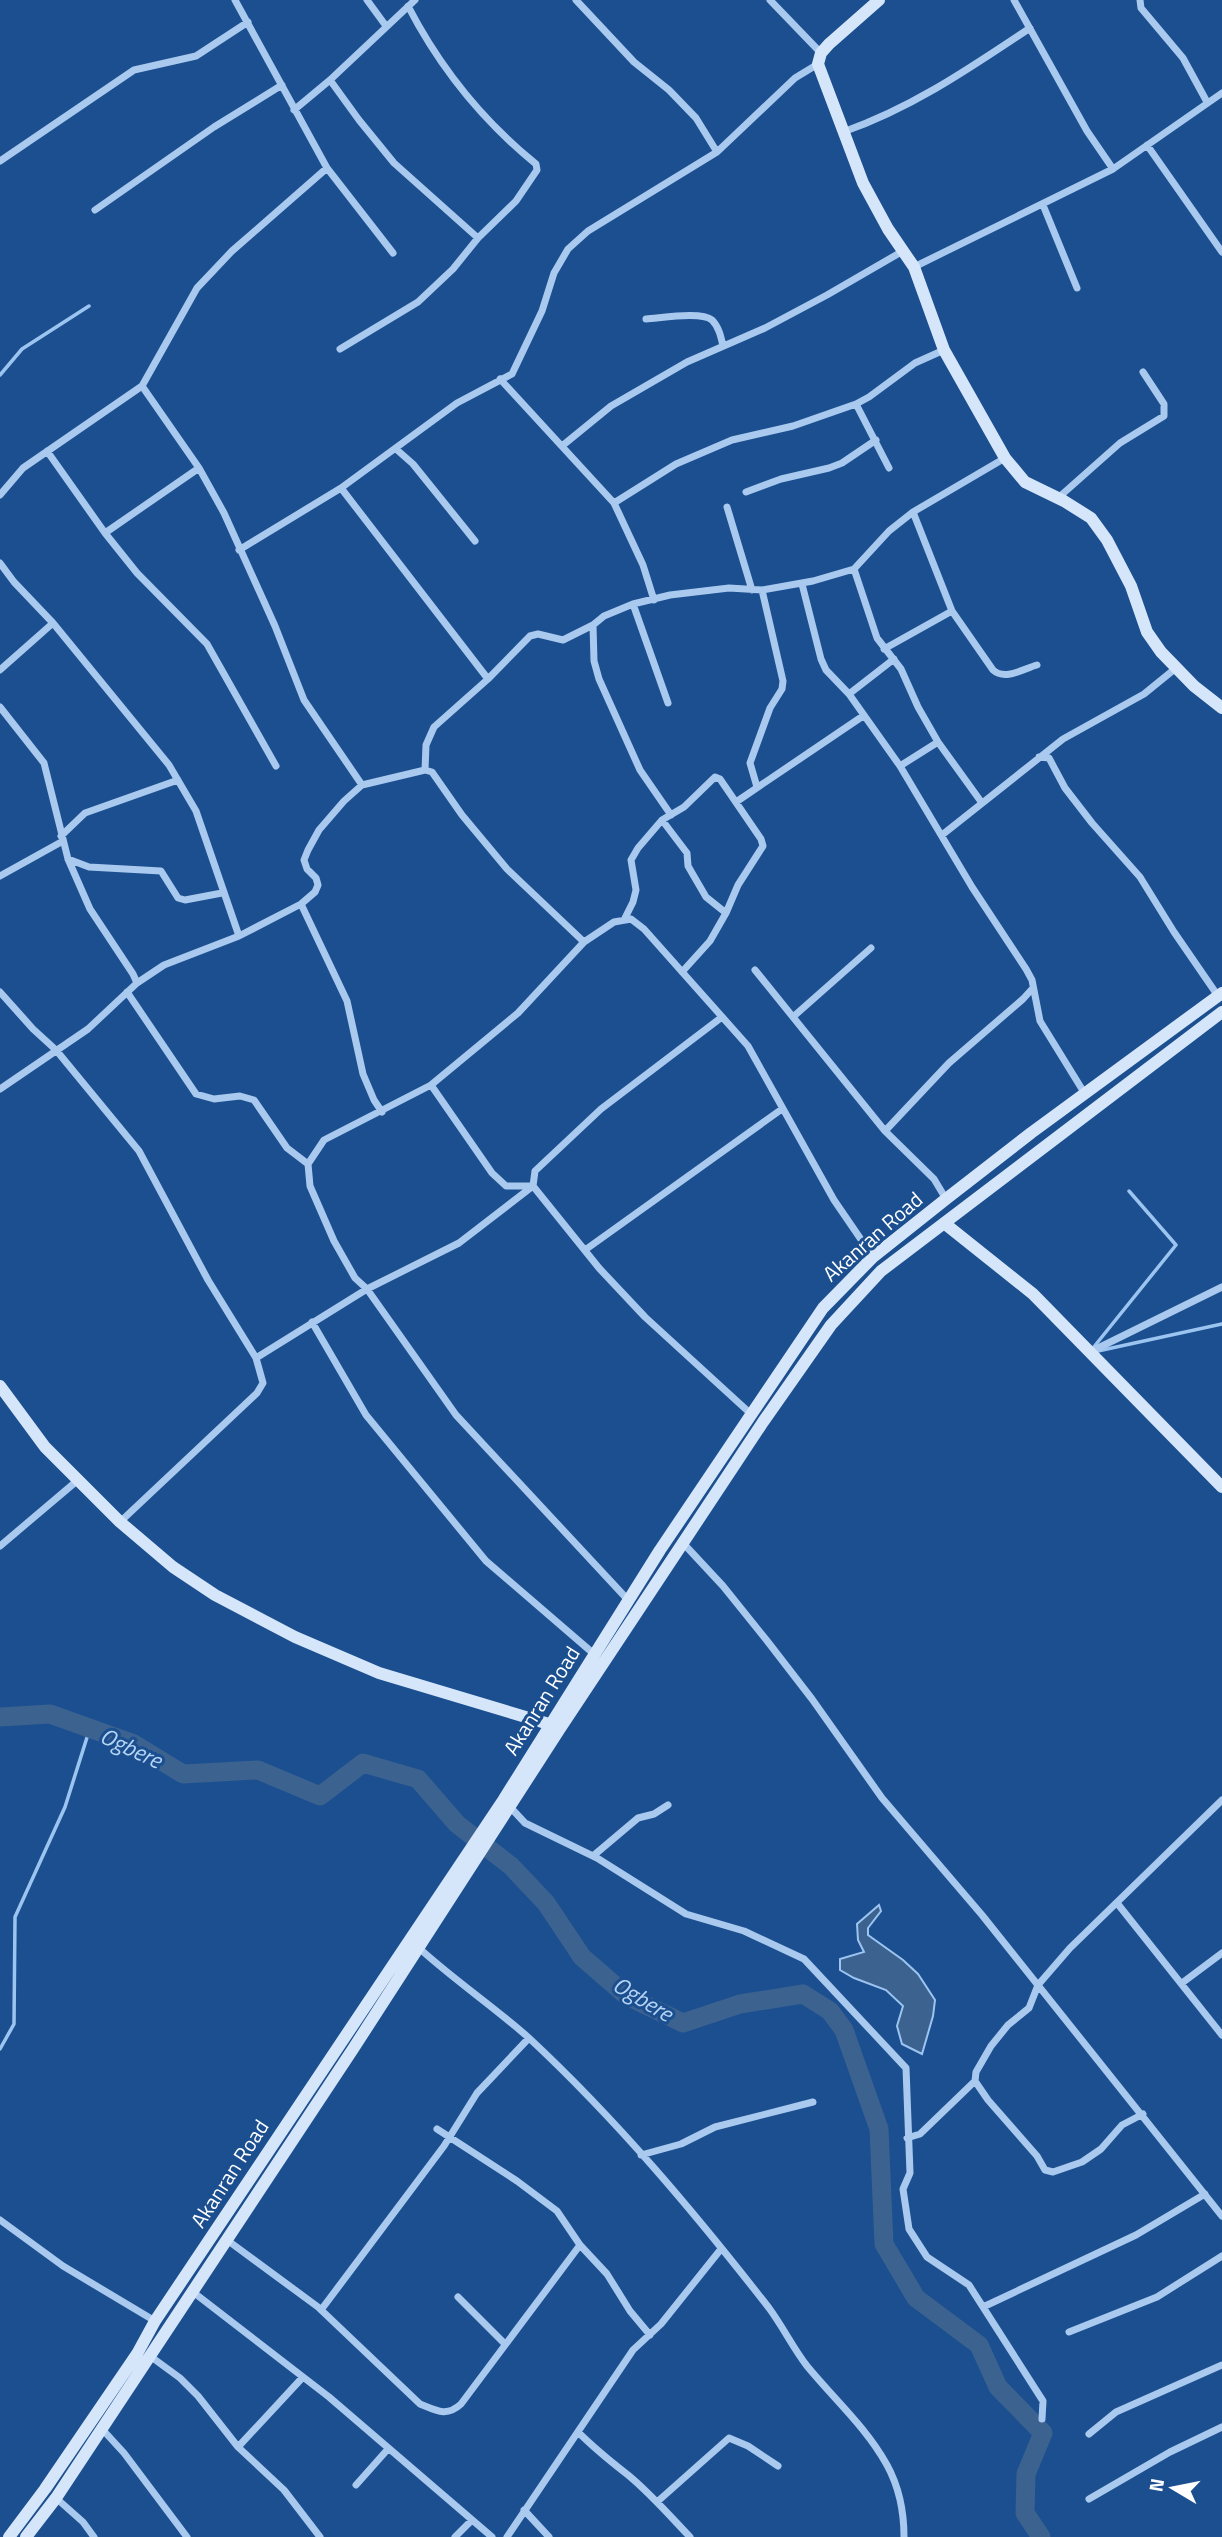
<svg xmlns="http://www.w3.org/2000/svg" width="1222" height="2537" viewBox="0 0 1222 2537" font-family="'Titillium Web',sans-serif">
<rect width="100%" height="100%" fill="#1b4f8f"/>
<path fill="#3c6290" stroke="#9cc4f0" stroke-width="2" d="M879 1905 881 1911 868 1928V1935L903 1960 918 1974 935 2000 933 2016 922 2054 902 2044 897 2026 903 2006 886 1990 854 1978 840 1970V1959L864 1952 858 1940 857 1924Z"/>
<g fill="none" stroke-linecap="round" stroke-linejoin="round">
<path stroke="#9cc4f0" stroke-width="3.5" d="M0 375 22 349 89 306
M1093 1348 1176 1245 1129 1191
M1098 1351 1222 1324
M0 2049 14 2024 15 1917 65 1807 90 1728"/>
<path stroke="#3c6290" stroke-width="19" d="M0 1717 50 1714 134 1744 183 1774 258 1770 320 1796 363 1763 418 1779 457 1824 511 1866 546 1903 582 1957 627 1996 683 2023 740 2004 803 1994 830 2011 844 2030 879 2129 884 2244 916 2298 979 2345 998 2387 1043 2433 1026 2474 1025 2513 1041 2537"/>
<path stroke="#a9c9ee" stroke-width="7" d="M235 0 327 168 393 253
M367 0 386 26
M576 0 634 62 669 90 696 118 717 152
M770 0 821 53
M1014 0 1087 131 1113 169
M1140 0 1141 8 1183 58 1207 102
M330 80 359 120 394 163 478 238
M294 110 330 80 415 0
M843 132C912 108 970 68 1030 28
M1147 145 1222 252
M0 161 134 70 196 56 248 22
M1043 205 1077 288
M95 210 214 127 282 85
M914 267 1113 169 1222 93
M646 319C662 318 701 311 712 320 719 327 721 337 723 346
M340 349 418 302 453 269 478 238 516 201 537 170 536 164C483 121 439 66 408 6
M500 379 614 503 643 565 654 600
M142 386 199 468 224 513 275 626 304 700 362 785
M856 404 889 468
M562 446 611 406 687 362 765 328 827 295 903 251
M396 449 413 464 475 541
M47 451 105 533 137 573 207 644 276 766
M341 488 488 679
M746 492 781 479 829 468 842 463 876 440
M0 495 23 468 142 386 197 288 232 251 327 168
M1058 498 1120 443 1164 416V404L1143 372
M614 503 676 464 732 440 793 426 856 404 869 397 915 363 944 350
M727 507 752 590
M913 512 952 611 993 670C1005 681 1023 669 1037 665
M105 533 199 468
M239 550 341 488 457 403 512 374 542 311 554 273 568 249 588 231 717 152 795 78 818 64
M0 563 14 582 53 623 169 765 196 811 239 936
M854 569 877 638 901 669 918 707 938 742 982 803
M802 584 821 659 826 670 849 694 900 766 972 887 1026 969 1032 980 1040 1021 1085 1094
M633 604 668 703
M593 625 594 661 599 679 640 770 671 815
M884 649 952 611
M0 670 53 623
M849 694 894 659
M0 707 44 763 68 859 90 909 133 974 137 983
M1039 757 1049 758 1065 788 1092 823 1140 877 1174 932 1218 996
M900 766 938 742
M425 770 426 745 434 727 488 679 530 636 538 634 563 640 593 625 604 616 633 604 670 595 729 588 762 590 813 581 854 569 889 531 913 512 1005 458
M757 787 750 763 770 708 782 689 783 681 762 590
M736 802 863 716
M662 820 687 853 688 866 706 897 726 913
M942 835 1063 739 1144 694 1176 668
M61 836 85 813 178 780
M68 859 89 867 161 871 178 898 185 900 222 893
M0 876 63 841
M301 904 347 1001 363 1074 374 1100 382 1112
M625 918 633 902 636 890 631 860 638 848 662 820 684 807 715 777 720 779 761 839 763 846 738 885 726 913 710 941 682 972
M755 970 885 1131 934 1179 946 1199
M0 992 33 1029 56 1050 139 1151 208 1280 256 1358
M127 992 196 1094 214 1099 240 1096 254 1100 287 1148 308 1164
M794 1016 871 948
M431 1085 492 1173 506 1186H533L599 1268 645 1317 751 1414
M0 1089 88 1029 137 983 164 965 239 936 301 904 315 892 318 885 316 878 307 869 304 860 308 850 319 830 344 801 362 785 425 770 432 772 462 815 507 869 584 942
M885 1131 949 1063 1023 999 1033 988
M585 1250 782 1109
M312 1322 366 1415 486 1561 594 1654
M1090 1352 1222 1287
M120 1522 257 1393 263 1383 256 1358 367 1289 459 1243 533 1186 535 1171 601 1109 722 1017
M683 1543 723 1586 768 1642 812 1699 882 1798 982 1915 1222 2216
M0 1546 78 1480
M629 1601 456 1415 367 1289 355 1278 334 1241 310 1186 308 1164 324 1140 431 1085 518 1013 584 942 614 922 631 919 644 929 748 1046 834 1200 873 1257
M511 1808 525 1823 597 1858 686 1914 744 1931 804 1959 906 2068 910 2173 903 2189 909 2229 927 2257 969 2285 1043 2401 1042 2419
M593 1856 638 1818 654 1814 668 1805
M1117 1903 1222 2035
M1182 1983 1222 1953
M529 2038C617 2120 695 2213 769 2308 783 2327 793 2348 807 2366 834 2399 866 2427 887 2465 899 2487 904 2513 904 2537
M1143 2114 1122 2125 1101 2149 1082 2162 1053 2172 1045 2170 1037 2156 988 2100 975 2081 976 2072 991 2046 1008 2025 1029 2008 1038 1985 1070 1948 1222 1800
M437 2129 517 2181 557 2211 580 2245 607 2274 630 2311 650 2335
M907 2138 920 2134 975 2081
M641 2155 681 2144 715 2127 813 2102
M0 2220 63 2266 155 2321
M227 2240 318 2307 420 2404C437 2411 447 2417 461 2404L580 2245
M193 2292 329 2397 492 2537
M458 2297 505 2344
M983 2307 1136 2235 1205 2194
M321 2310 444 2146 477 2093 529 2038C493 2006 454 1980 419 1948
M1069 2332 1157 2297 1222 2256
M150 2356 180 2378 198 2396 238 2447 284 2490 320 2537
M102 2429 124 2453 187 2537
M578 2432C594 2448 610 2461 628 2475 650 2493 670 2516 690 2537
M1089 2434 1116 2412 1222 2365
M238 2447 303 2377
M356 2485 388 2449
M56 2498 83 2522 94 2537
M1089 2499 1170 2452 1222 2427
M657 2502 729 2438 748 2446 778 2466
M524 2510 549 2537
M455 2537 471 2521
M507 2537 633 2350 661 2324 721 2249"/>
<path stroke="#d6e6fa" stroke-width="12" d="M879 0 829 44 821 53 818 64 863 183 888 229 914 267 944 350 1005 458 1025 482 1064 501 1091 518 1107 540 1131 586 1147 632 1161 652 1194 686 1222 708
M944 1223 1033 1294 1222 1487
M0 1386 45 1447 120 1522 173 1567 215 1595 295 1637 379 1673 549 1724
M9 2537 45 2489 137 2354 155 2321 504 1799 660 1550 823 1308 873 1257 946 1199 1031 1133 1222 993
M26 2537 56 2498 353 2049 559 1730 763 1422 831 1325 881 1271 1222 1012"/>
</g>
<g text-anchor="middle" stroke-width="6" stroke-linejoin="round" paint-order="stroke">
<g font-size="21" fill="#fff" stroke="#1b4f8f">
<text transform="translate(873 1237) rotate(-41)" y="7">Akanran Road</text>
<text transform="translate(542 1701) rotate(-58)" y="7">Akanran Road</text>
<text transform="translate(230 2174) rotate(-57)" y="7">Akanran Road</text>
</g>
<g font-size="23" font-style="italic" fill="#b5d3f5" stroke="#1b4f8f">
<text transform="translate(131 1748) rotate(25)" y="8">Ogbere</text>
<text transform="translate(643 1999) rotate(31)" y="8">Ogbere</text>
</g>
</g>
<g transform="translate(1173 2488) rotate(280)" stroke="#1b4f8f" stroke-width="5" paint-order="stroke">
<path d="M0-5L12 26L0 18L-12 26Z" fill="#ffffff"/>
<text y="-10" font-size="19" font-weight="bold" text-anchor="middle" fill="#ffffff">N</text>
</g>
</svg>
